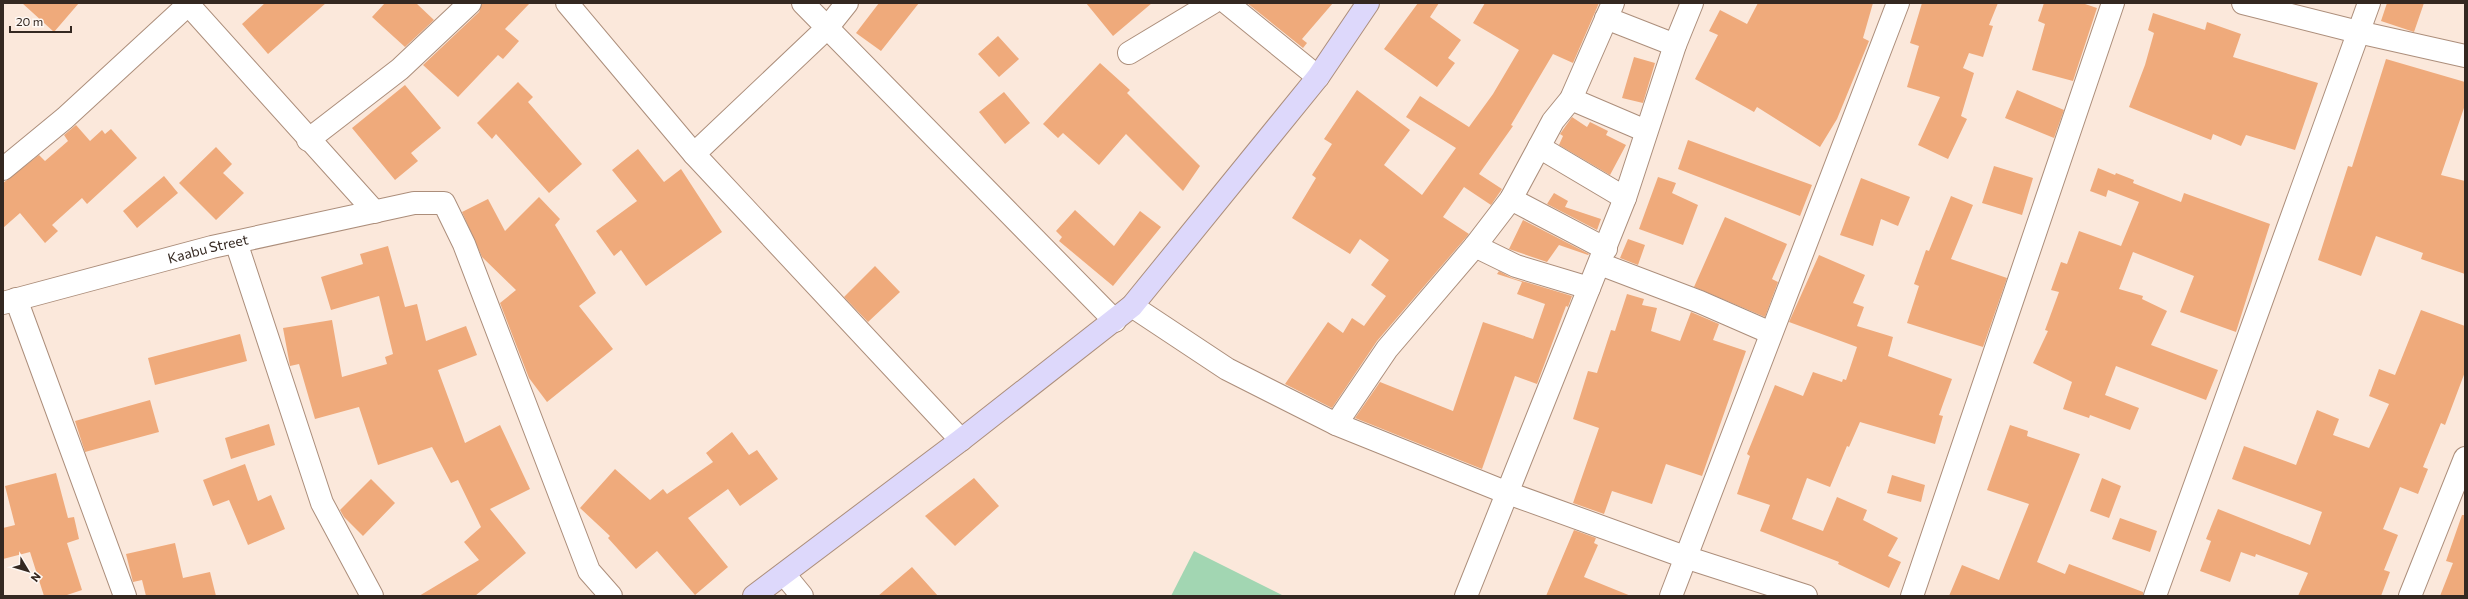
<svg xmlns="http://www.w3.org/2000/svg" width="2468" height="599" viewBox="0 0 2468 599" font-family="Commissioner,sans-serif">
<rect width="100%" height="100%" fill="#fbe8db"/>
<path fill="#a2d6b2" d="M1194 551 1284 596H1171Z"/>
<path fill="#efaa7b" d="M22 3H79L54 32Z
M265 3H326L268 54 242 24Z
M385 3H416L434 20 405 47 372 17Z
M482 3H530L505 29 519 41 503 59 498 55 458 97 423 65 479 12Z
M879 3H919L881 51 856 33Z
M1086 3H1152L1113 36Z
M1247 3H1333L1302 39 1307 43 1303 48Z
M1418 3H1439L1430 17 1461 40 1448 58 1455 63 1437 87 1384 49Z
M1485 3H1599L1573 63 1553 54 1511 125 1513 126 1479 174 1502 189 1500 192 1491 205 1464 187 1443 217 1469 234 1377 341 1332 408 1285 384 1328 322 1343 333 1352 318 1364 326 1386 296 1371 285 1389 260 1360 239 1350 254 1292 218 1316 178 1312 175 1332 144 1324 139 1357 90 1410 130 1384 165 1422 195 1456 148 1406 117 1420 96 1469 127 1493 94 1519 50 1473 23Z
M1758 3H1873L1863 38 1869 41 1837 119 1820 147 1757 107 1754 112 1695 79 1718 35 1709 31 1720 10 1747 24Z
M1922 3H1998L1989 25 1993 26 1983 57 1969 53 1963 68 1974 73 1961 116 1967 119 1948 159 1918 145 1940 97 1907 87 1919 46 1910 43Z
M2044 3H2082L2097 8 2073 81 2032 70 2045 24 2038 21Z
M2387 3H2424L2414 32 2381 21Z
M2153 13 2205 30 2207 22 2241 34 2233 57 2318 83 2295 150 2246 135 2241 146 2213 134 2211 140 2129 107 2145 65 2154 33 2148 30Z
M998 36 1019 59 999 77 978 54Z
M1634 57 1655 63 1643 103 1622 98Z
M2386 59 2465 82V105L2441 175 2465 181V274L2421 259 2423 253 2376 236 2361 276 2318 260 2348 166 2352 167Z
M1100 63 1130 90 1127 93 1200 166 1183 191 1126 134 1099 165 1063 133 1058 138 1043 124Z
M518 82 533 97 528 102 582 164 549 193 496 134 492 139 477 123Z
M405 85 441 128 411 153 418 161 395 180 352 128Z
M2017 90 2064 110 2054 138 2005 118Z
M1004 92 1030 123 1005 144 979 112Z
M1572 117 1587 127 1590 122 1608 131 1606 135 1626 145 1610 175 1559 145 1563 136 1560 134Z
M76 125 90 141 102 130 105 134 111 129 137 158 87 204 82 198 52 225 58 231 45 243 20 213 3 228V183L39 155 45 161 68 141 64 135Z
M1688 140 1812 185 1800 216 1678 169Z
M216 147 232 164 223 173 244 193 216 220 179 183Z
M638 149 664 182 681 169 722 232 646 286 621 250 614 256 596 231 637 201 612 170Z
M1994 166 2033 178 2022 215 1982 203Z
M2098 168 2115 175 2116 173 2134 180 2133 183 2181 202 2184 193 2270 224 2236 332 2180 312 2194 276 2133 252 2119 289 2143 296 2142 299 2167 311 2151 345 2218 370 2206 400 2116 366 2105 395 2139 408 2130 430 2090 415 2089 418 2063 409 2072 382 2033 363 2048 331 2045 330 2059 292 2051 290 2061 262 2067 264 2079 231 2121 246 2139 202 2108 190 2106 197 2090 191Z
M164 176 178 193 137 228 123 211Z
M1658 177 1676 183 1672 193 1698 205 1683 245 1639 229Z
M1861 178 1910 197 1898 226 1881 219 1873 246 1840 235Z
M1554 193 1568 201 1565 207 1601 219 1597 230 1547 204Z
M1951 196 1973 205 1951 259 2007 278 1983 347 1907 323 1919 286 1914 284 1926 250 1929 251Z
M539 197 560 219 555 225 596 293 579 306 613 349 547 402 529 378 500 303 516 290 482 257 462 212 488 199 505 231Z
M1075 210 1114 246 1140 211 1161 227 1113 286 1059 241 1062 237 1056 231Z
M1725 217 1787 244 1772 279 1778 282 1765 317 1694 287Z
M1523 220 1589 254 1588 255 1559 245 1547 262 1509 249Z
M1628 239 1645 245 1638 265 1620 258Z
M388 246 405 307 417 304 426 341 466 326 477 355 438 370 465 443 500 425 530 489 490 509 526 553 475 596H419L479 560 464 542 481 527 458 480 451 483 432 447 378 465 359 407 315 419 299 364 290 366 283 328 332 320 342 377 387 364 385 357 393 354 379 296 331 310 321 277 363 264 360 254Z
M1819 255 1865 275 1853 303 1864 307 1857 326 1893 337 1888 356 1952 379 1939 415 1943 416 1935 444 1860 422 1849 447 1847 446 1830 487 1807 478 1792 519 1823 531 1837 497 1867 510 1863 520 1898 538 1888 556 1901 562 1889 588 1838 564 1839 562 1760 531 1770 505 1737 494 1750 456 1747 454 1775 385 1803 396 1813 372 1842 382 1843 379 1846 380 1857 347 1789 322Z
M875 266 900 292 868 322 844 297Z
M1499 271 1512 278 1572 296 1568 307 1566 306 1537 384 1515 376 1482 469 1355 418 1380 382 1453 411 1483 322 1533 339 1545 304 1517 294 1522 282 1497 274Z
M1627 294 1644 299 1642 305 1657 308 1651 331 1680 341 1691 312 1719 324 1713 340 1746 351 1702 476 1666 464 1652 504 1612 491 1604 514 1573 503 1599 428 1573 419 1588 371 1597 373 1611 330 1615 331Z
M2421 310 2465 326V372L2445 425 2441 423 2423 467 2428 469 2418 494 2400 487 2383 529 2398 535 2384 570 2390 572 2381 596H2298L2308 573 2256 554 2255 557 2241 552 2230 582 2200 571 2211 541 2206 539 2218 509 2310 545 2322 512 2232 479 2244 446 2296 465 2317 410 2339 419 2333 435 2369 448 2389 404 2369 396 2379 369 2395 375Z
M240 334 247 361 155 385 148 358Z
M150 400 159 432 85 452 75 421Z
M269 424 275 445 231 459 225 438Z
M2010 425 2028 431 2027 436 2080 454 2037 562 2065 574 2069 564 2143 592V596H1949L1962 565 1999 580 2029 504 1987 490Z
M732 432 749 455 757 450 778 479 740 506 728 489 688 518 728 567 695 595 657 551 636 569 608 538 610 536 580 508 615 469 650 500 663 489 667 494 713 462 706 453Z
M245 464 258 501 271 495 285 529 248 545 229 500 213 506 203 480Z
M56 473 68 518 74 517 79 539 67 543 82 590 64 596H44L30 552 3 559V528L15 525 5 486Z
M1892 475 1925 485 1921 502 1887 493Z
M974 478 999 506 955 546 925 516Z
M2102 478 2121 486 2109 518 2090 511Z
M371 479 395 503 363 536 344 517 340 510Z
M2462 515H2465V596H2440L2453 563 2446 561Z
M2120 518 2157 531 2150 552 2112 539Z
M1574 530 1596 538 1594 543 1598 545 1584 577 1631 596H1546Z
M175 543 183 578 210 572 216 596H146L142 580 133 582 126 554Z
M912 567 938 596H878Z"/>
<g fill="none" stroke-linecap="round" stroke-linejoin="round">
<defs>
<g id="street">
<path d="M187 3 375 212"/>
<path d="M567 3 694 154 961 440"/>
<path d="M803 3 1115 321"/>
<path d="M1227 3 1318 77"/>
<path d="M2243 3 2358 32 2465 56"/>
<path d="M1606 18 1675 45"/>
<path d="M1129 53 1212 3"/>
<path d="M1571 99 1646 131"/>
<path d="M308 140 400 69 470 3"/>
<path d="M1539 147 1625 198"/>
<path d="M694 154 827 28 847 3"/>
<path d="M3 169 65 118 190 3"/>
<path d="M1511 199 1606 249"/>
<path d="M236 242 322 503 372 596"/>
<path d="M1475 246 1516 266 1589 288"/>
<path d="M1600 264 1700 302 1771 333"/>
<path d="M16 299 125 596"/>
<path id="s1" d="M3 303 212 247 414 203H444L464 244 589 571 611 596"/>
<path d="M1132 306 1227 369 1336 424 1505 492 1685 557 1806 596"/>
<path d="M1336 424 1387 349 1475 246 1511 199 1553 121 1571 99 1613 3"/>
<path d="M784 574 802 596"/>
<path d="M1466 596 1625 198 1675 45 1692 3"/>
<path d="M1671 596 1898 3"/>
<path d="M1912 596 2113 3"/>
<path d="M2155 596 2369 3"/>
<path d="M2410 596 2465 458"/>
</g>
<path id="secondary" d="M754 596 961 440 1132 306 1318 77 1368 3"/>
</defs>
<use href="#street" stroke="#ac8e7b" stroke-width="24"/>
<use href="#secondary" stroke="#ac8e7b" stroke-width="24"/>
<use href="#street" stroke="#fff" stroke-width="22"/>
<use href="#secondary" stroke="#ddd8fb" stroke-width="22"/>
</g>
<g text-anchor="middle" stroke-width="4" stroke-linejoin="round" paint-order="stroke">
<g font-size="14" fill="#342821" stroke="#fef8f4">
<text dy="5" stroke="none"><textPath href="#s1" startOffset="212">Kaabu Street</textPath></text>
</g>
</g>
<rect width="2468" height="599" fill="none" stroke="#342821" stroke-width="8"/>
<g transform="translate(28 571) rotate(128)" stroke="#fef8f4" stroke-width="3" paint-order="stroke">
<path d="M0-3L7 15L0 10L-7 15Z" fill="#342821"/>
<text y="-6" font-size="11" font-weight="bold" text-anchor="middle" fill="#342821">N</text>
</g>
<path d="M10 26v6h61v-6" fill="none" stroke="#342821" stroke-width="2"/>
<text x="16" y="26" font-size="12" fill="#342821" stroke="#fef8f4" stroke-width="3" paint-order="stroke">20 m</text>
</svg>
